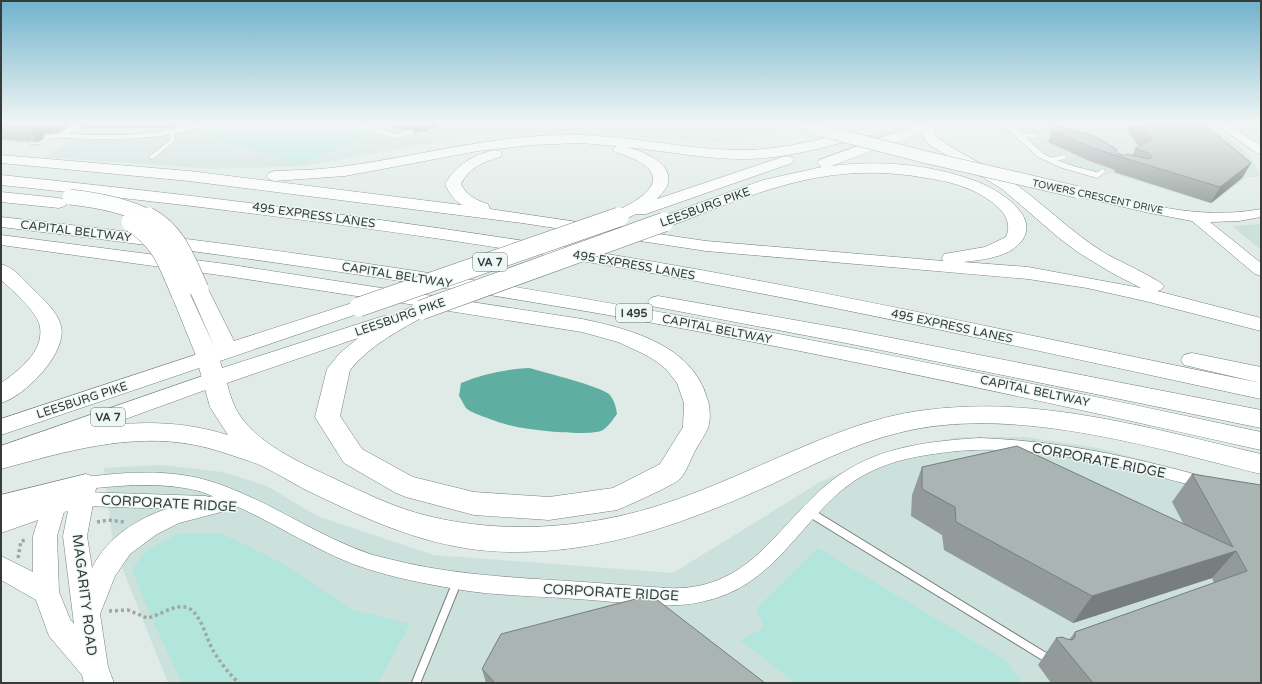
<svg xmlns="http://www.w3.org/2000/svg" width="1262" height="684" viewBox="0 0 1262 684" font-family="'Varela Round',sans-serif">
<rect width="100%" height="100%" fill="#e0ebe8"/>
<path fill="#cce0dc" d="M202 124H774L782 127 729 143 630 136 568 134 570 131 540 132 506 130 303 166 214 169 43 157 79 137 145 136Z
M1010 124H1206L1235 142 1250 157 1261 177H1247L1211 204 1112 173 1106 176 1064 163 1043 154 1034 146 1025 133Z
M1233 124H1253L1261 126V140Z
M1261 224V250L1232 226Z
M959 437H1025L1098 448 1227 482 1261 683H168L113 545 104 468 160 465 223 472 267 486 317 516 434 555 673 573 820 482 888 452Z"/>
<path fill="#b2e6dc" d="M213 124H326L368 136 301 165 193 132Z
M221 533 280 562 353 610 410 624 378 683H182L156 628 132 570 145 551 179 534Z
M818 548 1005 660 1022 683H796L740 640 764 628 756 609Z"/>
<path fill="#5eafa1" d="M529 368C544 372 599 386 609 394 614 400 616 406 617 414 613 419 609 426 603 430 590 437 532 430 517 427 509 426 473 414 467 409 464 406 462 400 459 396L461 383C483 374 506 369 529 368Z"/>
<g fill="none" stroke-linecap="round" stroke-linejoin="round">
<defs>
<path id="lane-far1" d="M337 124H342
M353 124 396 136 411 132
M1007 126 1015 124
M1020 135 1036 136
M46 137 57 136
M152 157 172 141 173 133
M1050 160 1064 157
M1097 175 1103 171"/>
<path id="lane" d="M809 512 1050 660
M416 683 457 582"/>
<path id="street" d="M75 124H86L69 134C96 135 123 136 149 133 169 131 187 124 207 124 200 129 189 131 180 133 140 141 98 139 57 138L53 136Z
M999 124C1022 124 1027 143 1044 154 1062 164 1081 168 1100 173L1102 175 1097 178 1062 168 1038 157 1014 135Z
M980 438C1060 441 1128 456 1205 477L1211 479 1213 483 1211 487 1205 489C1116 465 1020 438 927 455 901 459 877 466 854 481 802 517 779 580 713 599 702 602 689 605 678 605 644 606 610 601 576 599 540 596 503 596 468 591 437 586 404 580 374 571 322 556 277 523 227 502 218 499 209 494 199 491 162 482 124 485 86 489L80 487 78 483 80 479 86 477C126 472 167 469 206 480 265 497 315 536 373 555 384 558 395 560 406 563 465 576 524 578 584 582 606 584 629 585 651 587 661 587 671 589 680 588 758 585 784 512 841 474 882 446 932 441 980 438Z
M83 492 206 496 212 498 214 503 212 508 206 510 83 506 77 504 75 499 77 494Z"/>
<path id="secondary" d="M794 124C803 124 819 122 826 130L820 133 795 126Z
M1215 124H1229L1261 146V155L1257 153Z
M1077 188C1140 202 1196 221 1261 209V217L1239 221 1210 222 1261 263V276L1255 274 1192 221 1145 212 1072 195 1070 192 1072 189Z
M86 474 94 477 97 483 87 536 92 568C111 529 153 511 192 501 204 498 214 494 225 497L229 504 225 511 179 523 157 534 130 554 115 576 100 614 108 667 114 683H84L82 675 49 636 36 600 1 580V556L33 572V536L38 520 1 533V495ZM68 511 63 536 74 624 70 619 59 592 57 536 64 512Z"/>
<path id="primary" d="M207 351 214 353 217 358 214 363 1 435V419Z
M214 372 222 374 225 379 222 384 1 464V446Z"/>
<path id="highway" d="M918 124H938L935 127 934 133 938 138C962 156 990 166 1014 183 1045 205 1071 232 1103 252 1114 259 1159 279 1164 286L1161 290 1157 291 1261 318V331L1145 301 1087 288 1028 279 706 251 522 223 189 181 1 163V155L189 171 462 205C454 200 449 193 445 184 457 164 473 155 495 150L500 151 502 154 500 157C483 162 469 168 461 184 467 196 476 200 488 204L490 209 706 241 943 261 942 258 944 254 985 247 1006 237C1013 221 1002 209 989 200 971 187 948 181 926 178 828 160 759 192 670 226L664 227 658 226 655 222 658 218 763 180 822 167 817 163 819 160ZM921 133 928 144 1002 189 1059 238 1079 253 1112 273 1141 288 1028 267 963 262C980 260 1005 258 1018 245 1047 217 994 187 973 180 928 164 878 160 831 166Z
M870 127 875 128 877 131 875 134C832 145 788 159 743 159 704 159 666 151 627 147 643 151 676 164 667 186 665 191 660 195 657 199L782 157 787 156 792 157 794 160 792 163 646 214H636L621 221 615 220 613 216 615 212C626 206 644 198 651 186 662 167 628 156 615 152L613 149 617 146 580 143 532 145 478 151 345 176 274 181 269 179 266 176 269 173 274 171C298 170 322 170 346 166 417 156 487 137 559 135 620 133 681 150 742 150 786 150 828 137 870 127Z
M1 175C235 199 469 229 701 270 888 304 1074 345 1261 383V399C1075 359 889 317 701 282 469 239 235 209 1 185Z
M1 192 59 198 65 200 67 203 65 206 59 208 1 202Z
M1 217C161 235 320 255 479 281 741 324 1001 376 1261 432V450C1052 403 842 357 631 319 422 282 212 252 1 227Z
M1 235 226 264 582 319C630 329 692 345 707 398 710 406 711 419 708 428 705 435 700 442 696 449 691 458 687 471 680 479 674 485 627 506 617 510L549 520 474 515 406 497 396 493 344 463 315 417 327 369 339 354 358 338 227 383C229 392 232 401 236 409 254 443 301 463 335 479 365 493 395 508 428 516 501 534 582 529 654 507 687 497 720 483 752 469 808 445 865 417 926 410 1038 395 1152 429 1261 454V474C1151 447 1010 404 898 433 853 444 811 466 770 485 685 523 605 553 510 552 434 551 372 522 304 489 291 482 278 474 264 467 257 463 248 461 240 458 225 453 211 448 195 445 130 432 64 452 1 469V449C80 429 147 410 228 435L210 407 195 353 171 294 174 290 181 288 188 290 215 348 189 289 192 285 199 283 206 285 234 341 352 303 359 301 366 303 369 307 366 311 220 361 222 368 377 318 384 316 391 317 415 305 226 276 1 245ZM430 308 582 332 618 342 646 355 657 362 666 369 677 383 684 403 683 427 660 464 613 488 549 497 474 492 413 477 362 449 340 416 350 370C370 345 400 330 428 314L431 310Z
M1 264C13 267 23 279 32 288 42 298 58 312 61 326 68 353 24 397 1 403V383C18 371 44 352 40 327 38 312 12 290 1 280Z
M658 296 851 330 1261 410V428L851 344 651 306 648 302 651 298Z
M1192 353 1261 367V383L1184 365 1181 360 1184 355Z"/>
</defs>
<use href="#lane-far1" stroke="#77817f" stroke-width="4.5"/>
<use href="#lane" stroke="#77817f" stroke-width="10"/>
<use href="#street" stroke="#77817f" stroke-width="1"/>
<use href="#secondary" stroke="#77817f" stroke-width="1"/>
<use href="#primary" stroke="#77817f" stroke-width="1"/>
<use href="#highway" stroke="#77817f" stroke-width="1"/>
<path stroke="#9fa7a5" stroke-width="1.5" stroke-dasharray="1.5 1.5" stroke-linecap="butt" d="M1 140 28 142 30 145H42"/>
<path stroke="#9fa7a5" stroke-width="3.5" stroke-dasharray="3 3" stroke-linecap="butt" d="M97 522 108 520 124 522
M18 558 21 541 26 540
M109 611 128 610 147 618C159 616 172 605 185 607 201 610 206 640 214 652 221 663 229 674 239 683"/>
<use href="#lane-far1" stroke="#fff" stroke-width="4"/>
<use href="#lane" stroke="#fff" stroke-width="8"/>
<use href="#street" fill="#fff" fill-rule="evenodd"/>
<use href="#secondary" fill="#fff" fill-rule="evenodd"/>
<use href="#primary" fill="#fff" fill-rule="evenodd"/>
<use href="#highway" fill="#fff" fill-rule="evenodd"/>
<defs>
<path id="secondary-bridge" d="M820 130 925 157 1077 192"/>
<path id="highway-bridge-far1" d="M70 197C98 200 125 205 150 218
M616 218 621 216"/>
<path id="highway-bridge" d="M148 217C177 232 186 261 199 289
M131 222C161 240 168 263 181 294
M359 307 619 217
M421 310 664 222"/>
</defs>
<use href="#secondary-bridge" stroke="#77817f" stroke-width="13" stroke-linecap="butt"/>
<use href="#highway-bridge-far1" stroke="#77817f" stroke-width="16" stroke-linecap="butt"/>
<use href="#highway-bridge" stroke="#77817f" stroke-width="20" stroke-linecap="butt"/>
<use href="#secondary-bridge" stroke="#fff" stroke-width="12"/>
<use href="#highway-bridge-far1" stroke="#fff" stroke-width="15"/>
<use href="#highway-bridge" stroke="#fff" stroke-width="19"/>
</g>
<path fill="#929b99" d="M1 124H71L56 133 44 134 43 139 37 142 1 139Z
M81 124H186L169 128H83Z
M380 124H441L425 132 420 131 415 133 412 129 403 130Z
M1045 124H1054L1050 126Z
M1123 124H1204L1251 163 1242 178 1211 203 1114 172 1115 170 1087 160 1048 142 1054 125 1117 153 1122 156 1132 155 1135 149 1139 147Z
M922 467 1183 523 1172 502 1192 474 1261 485V683H1051L1038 665 1056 638 1069 640 1075 632 1214 583 1212 578 1073 623 944 550 942 535 911 516 912 495Z
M482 669 765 683H486Z"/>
<path fill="#777e7d" d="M28 124H71L56 133 44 134 43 139 37 142Z
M168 124H186L169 128Z
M402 124H411L412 129 403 130Z
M413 124H419L420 131 415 133Z
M424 124H441L425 132Z
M1251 163 1242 178 1211 203 1220 187Z
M1236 551 1212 578 1073 623 1092 596Z"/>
<path fill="#aab4b2" stroke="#777e7d" d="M1140 124H1204L1251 163 1220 187 1121 157 1127 154 1148 159 1152 157 1149 153 1135 149 1151 139Z
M1054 125 1095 136 1116 149 1117 153 1123 155 1121 157 1093 148 1052 130Z
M1017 446 1233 547 1192 474 1261 485V683H1093L1056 638 1062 637 1067 639 1072 640 1075 637V632L1247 571 1236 551 1092 596 956 522 955 507 922 489V467Z
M651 595 765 683H495L482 669 501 634Z"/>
<linearGradient id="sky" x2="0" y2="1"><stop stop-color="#71b2cc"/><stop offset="0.56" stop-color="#f1f6f5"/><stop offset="1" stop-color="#f1f6f5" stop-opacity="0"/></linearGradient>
<rect width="1262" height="220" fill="url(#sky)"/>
<g text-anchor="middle" stroke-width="3" stroke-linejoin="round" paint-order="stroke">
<g font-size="10" fill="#373b3a" stroke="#edf8f6">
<text transform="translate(1098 196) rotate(12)" y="4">TOWERS CRESCENT DRIVE</text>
</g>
<g fill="#edf8f6" stroke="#6e7472" stroke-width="1">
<rect x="473" y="253" width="34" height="18" rx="3"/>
<rect x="616" y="304" width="36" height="18" rx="3"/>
<rect x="91" y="408" width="34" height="18" rx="3"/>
</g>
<g font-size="11" font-weight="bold" fill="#373b3a">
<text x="490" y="266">VA 7</text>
<text x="634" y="317">I 495</text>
<text x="108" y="421">VA 7</text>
</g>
<g font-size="12" fill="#373b3a" stroke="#edf8f6">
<text transform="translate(705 207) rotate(-20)" y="4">LEESBURG PIKE</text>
<text transform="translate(314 215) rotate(8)" y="4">495 EXPRESS LANES</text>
<text transform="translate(76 231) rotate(7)" y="4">CAPITAL BELTWAY</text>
<text transform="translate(634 265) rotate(10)" y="4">495 EXPRESS LANES</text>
<text transform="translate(397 275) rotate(9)" y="4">CAPITAL BELTWAY</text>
<text transform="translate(400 317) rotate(-19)" y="4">LEESBURG PIKE</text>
<text transform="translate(952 326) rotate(12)" y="4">495 EXPRESS LANES</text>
<text transform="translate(717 329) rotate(11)" y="4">CAPITAL BELTWAY</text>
<text transform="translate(1035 391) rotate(12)" y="4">CAPITAL BELTWAY</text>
<text transform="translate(82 400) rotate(-18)" y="4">LEESBURG PIKE</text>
</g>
<g font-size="14" fill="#373b3a" stroke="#edf8f6">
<text transform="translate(1099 460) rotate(11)" y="5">CORPORATE RIDGE</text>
<text transform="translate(169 503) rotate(3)" y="5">CORPORATE RIDGE</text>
<text transform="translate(611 592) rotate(3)" y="5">CORPORATE RIDGE</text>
<text transform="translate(85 595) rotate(83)" y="5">MAGARITY ROAD</text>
</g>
</g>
<rect width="1262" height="684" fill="none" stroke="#373b3a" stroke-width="4"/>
</svg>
